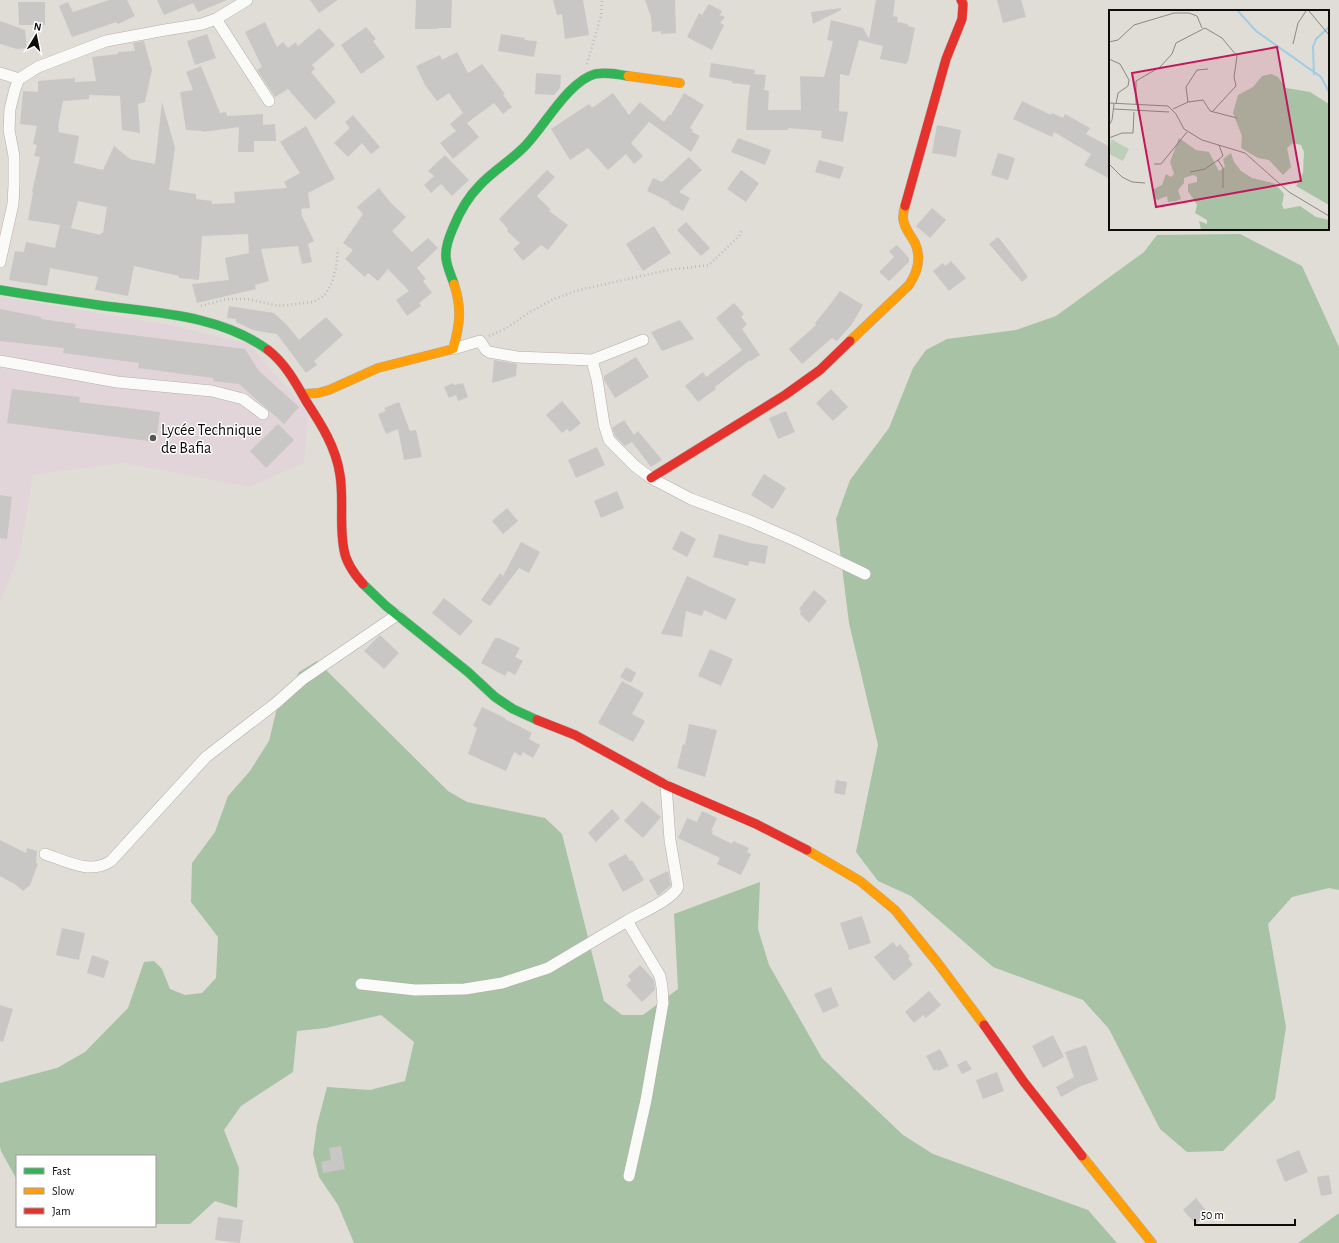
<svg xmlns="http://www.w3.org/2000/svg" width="1339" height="1243" viewBox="0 0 1339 1243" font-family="'Alegreya Sans',sans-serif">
<rect width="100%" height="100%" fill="#e0ddd6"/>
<path fill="#e2d5d9" d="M0 297 165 324 249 344 308 413 304 463 249 487 123 463 33 475 20 553 0 603Z"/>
<path fill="#a8c2a5" d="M1240 234 1302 266 1339 347V890L1329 888 1292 897 1268 924 1286 1027 1275 1099 1223 1151 1187 1152 1160 1129 1109 1029 1083 1000 993 967 911 896 878 881 856 852 878 745 849 623 836 519 850 480 889 428 913 368 926 350 947 339 1016 330 1056 316 1144 252 1157 235Z
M317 661 448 791 467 802 545 818 562 834 604 1001 622 1015H643L678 989 674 914 760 882 758 929 769 965 822 1058 903 1135 933 1154 1088 1210 1117 1243H354L338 1205 319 1177 313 1154 317 1125 327 1087 370 1090 405 1081 414 1042 381 1015 326 1028 297 1031 293 1072 241 1106 224 1130 239 1168 237 1208 215 1201 190 1224H155V1156H17V1180L1 1151 0 1147V1083L57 1068 85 1052 128 1008 144 962 154 961 162 969 170 989 185 995 202 993 216 978 218 937 191 902 192 863 215 832 228 796 250 771 269 741 277 708 290 691 299 672Z
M1339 1213V1243H1298Z"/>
<path fill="#c9c6c6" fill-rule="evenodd" d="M109 0H127L135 16 118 24 116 22 72 37 59 6 68 2 73 12Z
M157 0H227L198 12 193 3 164 15Z
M310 0H338L319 13Z
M416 0H452L451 28H437V29H415Z
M553 0H583L589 35 565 39 562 14 557 15Z
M645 0H675L676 33 661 34V31L652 32 651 17Z
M876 0H895L893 16 898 17 897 22 908 24V26L915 28 908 62H907L906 64 880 59 883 46 859 40 849 76 840 74 839 111 848 112 843 142 821 138 822 131 788 128V130H746L748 99 750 85 732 83V81L709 77 711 63 755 70 754 74 766 75 764 90 769 91 768 110H801L800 76 824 77 833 41 827 40 831 20 863 28 869 39Z
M997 0H1021L1026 17 1003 23Z
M18 2H45V25H19Z
M709 4 722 11 720 15 725 17 720 23 724 25 712 50 687 37 699 13 702 15Z
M841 8V10L813 24 811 12Z
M0 21 25 30 27 48 17 49 0 44Z
M265 22 277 47 283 42 288 48 296 42 298 46 319 28 335 45 312 65 315 69 311 72 336 102 315 120 288 89 275 97 257 70 262 67 245 32Z
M366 27 376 39 373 41 385 57 361 74 341 45Z
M207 34 216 58 195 65 187 41Z
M501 34 525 38 524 40 537 41 534 57 498 51Z
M144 41 152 70 145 102 138 104 140 133 122 130 120 96 89 95V99L63 101 58 127 59 128 58 132 79 136 74 163 103 170 114 146 130 159 155 164 162 102 175 148 169 190 196 194V199L212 201V204L235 203 234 192 287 188 284 182 300 173 280 142 306 126 335 179 308 193 310 208 301 209 302 213 301 214 314 241 308 244 312 262 302 264 298 246 261 249 269 281 255 285 256 289 197 303 192 284 229 280 225 258 249 253 248 234 202 236 199 280 179 278V276L134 266 128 296 95 290 98 277 50 268 47 286 9 280 15 251 24 252 26 242 55 248 60 225 28 220 33 192H32L40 157 34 156 37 145 33 144 37 126 20 124 23 91 38 92V81L75 78V82L96 81 92 57 118 54V52L135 51 133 43ZM78 201 107 207 103 233H101L100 235 71 228Z
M457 52 468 73 482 64 505 94 503 95 512 107 503 114 494 103 467 123 479 137 453 159 440 143 456 131 450 124 463 113 449 93 437 101 425 85 416 66 440 55 442 60Z
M201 66 220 113 226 112 227 116 263 114V125L275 124 276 141H254V152H238L239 127 203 132V131L186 130 180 92 193 90 186 72Z
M536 73 561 75 560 88 554 95 535 94Z
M613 93 629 115 640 102 664 122 669 115H671L684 93 704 105 690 128 693 130 692 132 700 136 691 152 649 122 631 143 643 156 634 164 626 154 608 170 588 148 570 160 551 129 589 104 592 108Z
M1022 101 1051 115 1052 113 1063 118 1065 114 1090 128 1086 134 1110 147V179L1084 165 1091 154 1054 132 1052 137 1013 119Z
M353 115 380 147 371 154 362 143 348 157 334 143 350 128 345 122Z
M937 125 961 130 956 157 932 153Z
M738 138 771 150 765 165 731 152Z
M998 153 1015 158 1008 180 991 175Z
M445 155 469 180 452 196 441 184 431 193 424 185 434 176 428 171Z
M689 157 702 170 679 192 690 198 683 211 668 203 670 202 647 191 653 178 662 182Z
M819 160 844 167 840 179 815 172Z
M547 170 555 177 537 196 551 210 549 211 568 225 548 250 541 245 523 261 513 249 520 243 507 231 508 229 499 219Z
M741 170 759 183 746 202 727 189Z
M379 188 391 203 406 217 392 231 412 252 428 238 438 248 417 268 426 279 423 281 432 293 419 303 421 306 407 316 396 300 409 291 388 269 378 281 368 273 365 277 345 259 353 250 343 243 363 214 357 207Z
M932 208 946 220 930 238 916 226Z
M686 222 710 248 701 256 677 230Z
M654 226 671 253 643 271 626 244Z
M998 237 1010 252 1028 277 1022 282 989 244Z
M897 245 909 258V262L889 281 879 272 894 257 889 251Z
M951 261 966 278 949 291 933 271 943 263 945 266Z
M840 291 863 305 852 324 837 341 832 338 802 364 789 349 816 325 815 323 829 306Z
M734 303 744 314 741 317 747 324 742 329 760 355 751 361 750 360 715 387 716 389 698 402 685 386 703 372 706 377 742 350 716 318Z
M229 306 274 313 287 325 299 340 326 317 343 335 314 361 317 365 306 373 277 334 253 330 236 322V319L227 318Z
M0 309 41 317V319L76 324 75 328 245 349 259 371 299 407 284 424 239 384 213 381V378L138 368 139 363 63 353 64 348 0 341Z
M680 320 694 339 662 351 651 332Z
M636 357 649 377 615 398 604 380V376Z
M494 360 517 364 516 376 492 383Z
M453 383 454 385 463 383 468 397 458 401 456 395 449 398 444 387Z
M12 389 80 397 79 402 160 412 156 442 7 423Z
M831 389 848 407 833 421 816 403Z
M562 401 581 423 570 432 567 429 562 433 546 415Z
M399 402 410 431 416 430 422 457 404 460 398 429 386 434 378 414 386 411 384 408Z
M786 411 795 432 778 439 769 418Z
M624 420 634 435 638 431 662 460 651 467 632 442 625 446 615 436 612 428Z
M278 424 294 440 266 468 250 451Z
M597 447 605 465 576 478 568 460Z
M764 474 786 488 773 509 751 495Z
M617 491 624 508 601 518 594 501Z
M0 495 12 497 7 539 0 538Z
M507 508 518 521 503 534 492 521Z
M681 531 696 539 687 557 672 549Z
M719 534 750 543 768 546 765 564 749 561 748 566 713 557Z
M521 542 540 552 529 573 519 568 490 606 481 600 500 573 503 576Z
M687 576 736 599 726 620 704 610 702 616 686 611 682 637 661 634Z
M814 590 827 601 809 623 800 614 801 611 799 609Z
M444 598 473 621 460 636 432 613Z
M380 635 399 653 384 669 364 651Z
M495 638H499L520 648 515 657 523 661 515 675 508 671 505 676 481 663Z
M710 649 733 659 721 686 698 676Z
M626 667 636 673 631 683 620 677Z
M622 681 644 693 632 714 645 721 633 742 598 723Z
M482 707 505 718V719L532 733 529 739 540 745 533 758 523 752 521 756 514 752 506 771 468 754 477 728 473 726Z
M689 724 717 730 705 777 677 768 683 744 685 745Z
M836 780 847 782 845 795 834 793Z
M642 801 661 817 643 838 624 821Z
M612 809 620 818 596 842 588 833Z
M702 811 717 818 711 831H713L712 834 732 844 733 841 749 848 747 852 751 854 741 875 717 864 720 858 678 838 687 818 697 822Z
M0 840 26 853 27 848 37 851 36 863 38 864 30 885 23 891 16 885 0 876Z
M626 854 630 861 632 860 644 880 623 892 608 864Z
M668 871 671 885 658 896 649 880Z
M862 916 871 943 849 950 840 923Z
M62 928 85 933 79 960 56 955Z
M893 942 897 947 900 944 910 956 908 958 913 965 894 981 874 957Z
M92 955 109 961 104 978 87 973Z
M640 965 654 980 655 988V990L642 1002 626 985 631 980 628 976Z
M831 987 839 1006 823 1013 814 994Z
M929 991 941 1005 926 1018 923 1015 914 1023 905 1012Z
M0 1005 13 1009 3 1042 0 1041Z
M1053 1035 1064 1057 1043 1068 1032 1046Z
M1086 1045 1098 1080 1081 1086 1061 1097 1056 1087 1074 1077 1065 1052Z
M940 1049 949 1066 938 1071 937 1069 934 1071 926 1056Z
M966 1060 972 1069 962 1074 957 1065Z
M997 1072 1004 1091 983 1099 976 1080Z
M341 1146 345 1169 323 1173 321 1162 331 1160 329 1148Z
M1299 1150 1308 1172 1285 1182 1276 1160Z
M1329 1175 1332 1194 1321 1196 1317 1177Z
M1196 1198 1208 1213 1196 1224 1183 1210Z
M218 1217 243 1220 240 1243 215 1240Z"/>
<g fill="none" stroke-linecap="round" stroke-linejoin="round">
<defs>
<path id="street" d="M216 19 269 101
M0 73 19 79
M0 262 13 204 14 185V156L9 130 10 109 15 89 19 79 38 67 106 41 165 30 202 24 216 19 247 0
M453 349 480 341 486 350 489 352 517 357 592 360 597 379 604 424 609 440 635 466 651 478 691 499 750 521 794 540 865 574
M592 360 643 340
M0 361 117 382 212 391 243 399 263 414
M45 854C66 861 90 875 111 861L206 757 276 703 303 679 397 615
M361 984 415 990 465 989 502 983 548 968 627 921
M629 1176 646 1100 663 1003 662 987 660 976 627 921C640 913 672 900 678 887L670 840 666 785"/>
<path id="fast" d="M454 284C451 275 447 267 446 258 445 248 449 237 453 228 459 213 468 197 480 185 494 170 512 160 526 145 545 125 569 81 595 74 606 72 617 74 628 76
M0 290C35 296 70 301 105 306 160 313 222 316 268 350
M363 584 386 606 468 672 495 697 513 709 537 720"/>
<path id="slow" d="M628 76 680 83
M850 341 909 285C917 273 922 258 915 243 911 235 904 229 903 218 903 214 904 209 905 206
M303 394 318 393 329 390 378 368 453 349C460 325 462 308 454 284
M807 850 860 881 895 910 937 962 984 1025
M1082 1156 1152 1243"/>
<path id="jam" d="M905 206 946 59 962 19 963 4 961 0
M268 350C285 363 296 383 306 401 321 424 336 447 340 475 344 500 339 526 344 550 346 563 355 575 363 584
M651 478 785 395 820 370 850 341
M537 720 575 735 666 785 756 824 807 850
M984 1025 1024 1082 1082 1156"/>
</defs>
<use href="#street" stroke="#b1afaa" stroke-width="12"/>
<use href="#fast" stroke="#b1afaa" stroke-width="10"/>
<use href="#slow" stroke="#b1afaa" stroke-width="10"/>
<use href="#jam" stroke="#b1afaa" stroke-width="10"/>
<path stroke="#bdbcba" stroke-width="2.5" stroke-dasharray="1 3" stroke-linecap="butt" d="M587 64 601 16 602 0
M201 306 226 299H247L279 306 313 302 324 296 331 285 336 268 338 249
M489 336 505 329 530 312 554 299 579 290 668 270 709 265 739 236 742 230"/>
<use href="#street" stroke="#fafaf9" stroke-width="11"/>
<use href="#fast" stroke="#30b455" stroke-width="9"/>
<use href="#slow" stroke="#ff9f0a" stroke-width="9"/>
<use href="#jam" stroke="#e5322d" stroke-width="9"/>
</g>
<circle fill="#585550" stroke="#fff" stroke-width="1.5" cx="153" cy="438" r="4"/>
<g text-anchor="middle" stroke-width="3" stroke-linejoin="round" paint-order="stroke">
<g font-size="16" fill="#0e0c08" stroke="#fff" text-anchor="start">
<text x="161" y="435">Lycée Technique<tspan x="161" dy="18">de Bafia</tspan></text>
</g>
</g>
<g transform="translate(1109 10)">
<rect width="220" height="220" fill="#e0ddd6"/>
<path d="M2 129 20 139 14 151 0 144Z" fill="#bdcfb9"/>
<path d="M162 64 169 67 177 78 201 82 220 94V195L187 176 194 163 195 142 192 135 184 133 178 138 182 157 174 165 160 150 149 148 132 138 133 126 124 103 129 85 144 77 153 66ZM70 128 87 140 100 142 110 161 116 157 114 149 122 143 125 152 132 161 143 168 164 173 170 178 175 184 173 195 175 199 191 196 207 207 220 210V219H92L90 211 98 214V210L86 203 88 195 79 181V174L88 172V167L84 165 75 168V173L69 180 72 189 67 191 59 192 58 186 48 190 44 184 43 180 53 175 57 164 62 167 65 164 61 152Z" fill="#a8c2a5"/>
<path fill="none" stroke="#a0cce5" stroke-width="2" d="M129 1 147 21 212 67 220 82M205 65 204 37 207 29 220 17"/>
<path fill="none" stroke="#8c8984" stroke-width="1" d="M200 1 220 25M0 32 9 30 25 15 65 3H80L88 6 93 18M184 34 189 13 197 1M0 49 11 54 20 70 19 76 9 83 7 94M79 92 94 90 101 101 128 108M0 93 59 96 67 104 75 119 93 130 136 143 180 182 220 206M27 94V71L51 57 63 44 67 33 96 18 113 28 128 46 125 67 127 76 103 102M5 99 60 102M64 99 79 92 77 77 88 60 99 59M0 115 3 110 5 94M0 128 13 123H24L25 102M110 135 114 146 109 150 114 158V178M0 154 13 167 23 172 36 173M45 154H52L78 122M81 162 96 159 109 150"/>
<path fill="#c2185b" fill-opacity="0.15" stroke="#c2185b" stroke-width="2" d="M168 37 192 171 47 197 23 63Z"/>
<rect width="220" height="220" fill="none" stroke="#0e0c08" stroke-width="2"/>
</g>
<rect x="16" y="1155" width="140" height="72" fill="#ffffff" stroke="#9f9e9c"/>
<rect x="24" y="1168" width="20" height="6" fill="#30b455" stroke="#9f9e9c"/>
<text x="52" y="1175" font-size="12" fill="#0e0c08">Fast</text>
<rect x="24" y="1188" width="20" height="6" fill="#ff9f0a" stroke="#9f9e9c"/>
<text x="52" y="1195" font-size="12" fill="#0e0c08">Slow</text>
<rect x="24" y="1208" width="20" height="6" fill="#e5322d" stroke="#9f9e9c"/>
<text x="52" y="1215" font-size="12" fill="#0e0c08">Jam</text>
<g transform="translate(36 36) rotate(10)" stroke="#ffffff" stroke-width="3" paint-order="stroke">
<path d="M0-3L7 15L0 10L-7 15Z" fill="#0e0c08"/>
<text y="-6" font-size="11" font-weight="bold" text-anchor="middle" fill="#0e0c08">N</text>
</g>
<path d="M1195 1219v6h100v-6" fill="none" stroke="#0e0c08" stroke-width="2"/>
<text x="1201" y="1219" font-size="12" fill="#0e0c08" stroke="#ffffff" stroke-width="3" paint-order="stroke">50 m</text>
</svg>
